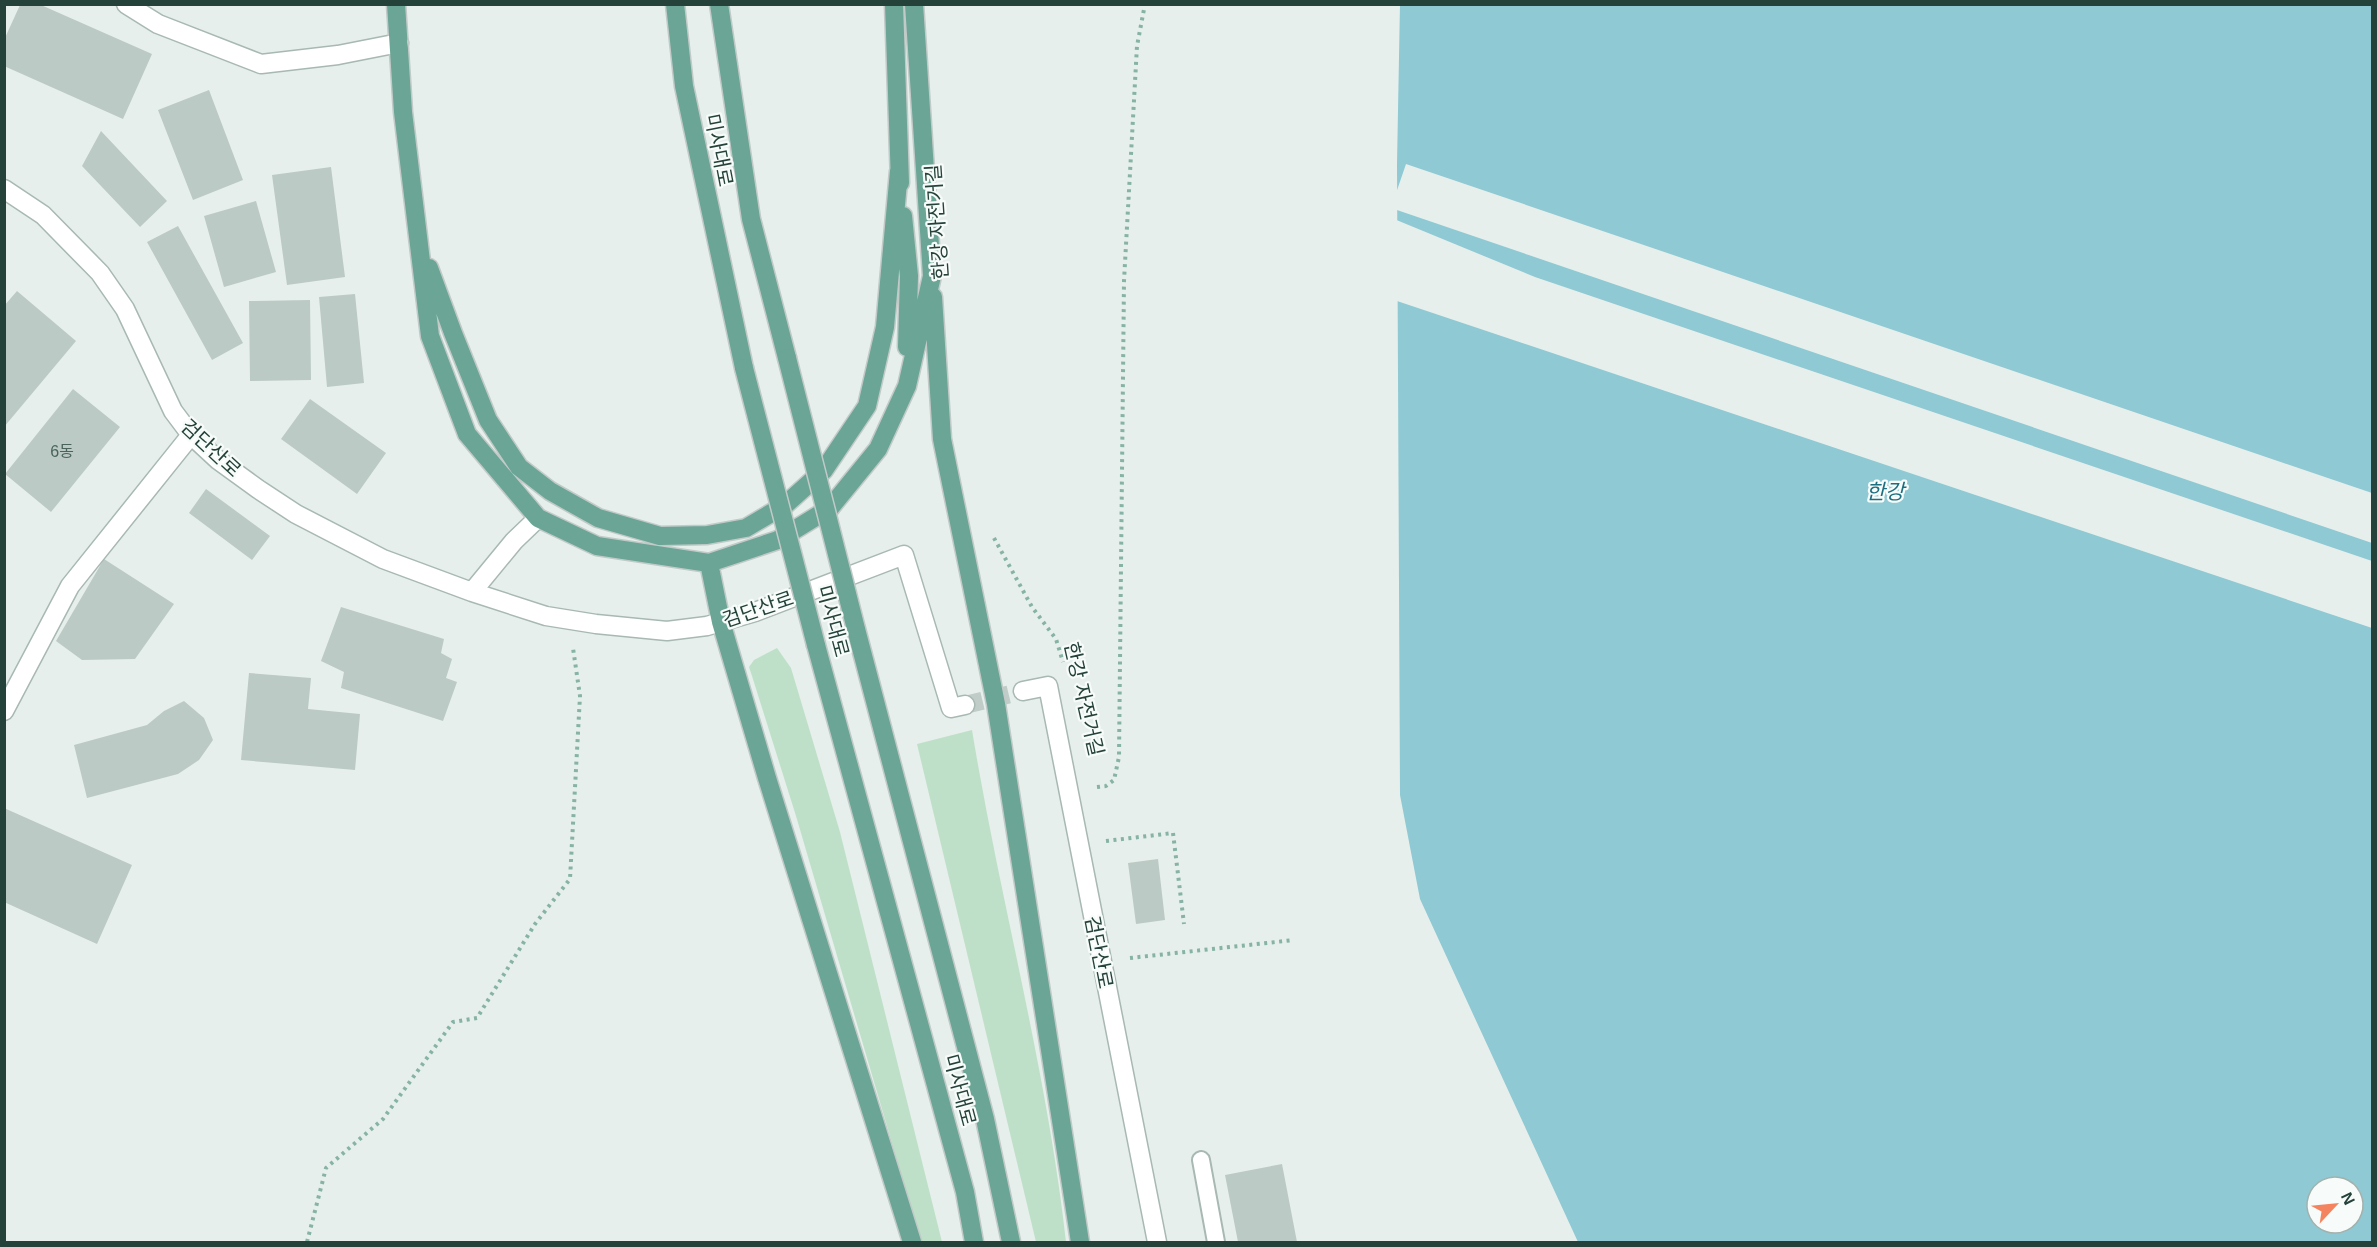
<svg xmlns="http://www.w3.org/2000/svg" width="2377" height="1247" viewBox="0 0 2377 1247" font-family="Helvetica,'Noto Sans KR',sans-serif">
<rect width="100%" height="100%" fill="#e6efeb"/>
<path fill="#bfe0c8" d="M777 648 791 668 840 832 942 1242H921L796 816 752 676 749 667 754 660Z
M972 730C1000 901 1047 1070 1066 1242H1036L917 744Z"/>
<path fill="#8ec9d4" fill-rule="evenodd" d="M1400 4 2372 5V1242H1578L1420 899 1400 795 1397 164ZM2317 1187H2353V1223H2317Z"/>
<path fill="#e6efeb" d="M1406 164 2372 493V543L1394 209V199Z
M1394 219 1535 277 2372 561V628L1394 300Z"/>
<path fill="#bbcac4" d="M20 5H41L152 54 123 119 4 66V40Z
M209 90 243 180 193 200 158 110Z
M101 131 167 201 140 227 82 166Z
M331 167 345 277 287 285 272 175Z
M256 201 276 272 224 287 204 216Z
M178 226 243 343 212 360 147 242Z
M17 291 76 341 4 427V306Z
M355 294 364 383 327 387 319 297Z
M310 300 311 380 250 381 249 301Z
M73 389 120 427 51 512 5 474Z
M310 399 386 453 357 494 281 439Z
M206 489 270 536 252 560 189 513Z
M104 559 174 604 135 659 82 660 56 641Z
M341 607 444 639 441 653 452 659 446 678 457 682 443 721 341 688 344 672 321 661Z
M249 673 311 678 308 709 360 714 355 770 241 760Z
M184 701 204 718 213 740 199 760 178 774 87 798 74 745 147 725 164 711Z
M4 808 132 865 97 944 4 902Z
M1158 859 1165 920 1136 924 1128 863Z
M1282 1164 1297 1242H1238L1225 1175Z"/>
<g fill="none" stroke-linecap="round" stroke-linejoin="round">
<path stroke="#bfccc8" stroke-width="18" stroke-dasharray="18 9" stroke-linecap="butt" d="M965 705 1023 691"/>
<defs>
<path id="service" d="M1201 1160 1216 1242"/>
<path id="minor" d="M126 4 158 24 261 64 338 55 399 43
M4 189 43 215 100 273 125 309 173 411 191 435 218 460 258 489 296 514 383 559 472 592 546 616 596 624 667 631 707 626 755 612 904 555 951 708 965 705
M472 592 514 541 538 518
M1023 691 1048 686 1157 1242
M4 711 70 586 191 435"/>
<path id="primary" d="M396 4 403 112 430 336 467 434 538 518 597 546 709 563 778 540 830 508 878 449 907 386 932 276 914 4
M675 4 684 86 744 368
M719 4 751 219 787 358
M894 4 900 183
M903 216 909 276 907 347
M429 268 453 333 488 420 519 467 550 491 598 518 660 536 707 535 746 528 785 505 824 470 867 406 885 327 899 171
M933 297 942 439 996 704 1080 1242
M709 563 721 622 767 778 912 1242
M856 629 985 1119 1011 1242
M816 645 965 1192 974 1242"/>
</defs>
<use href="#service" stroke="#a8b8b2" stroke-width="20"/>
<use href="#minor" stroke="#a8b8b2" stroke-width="21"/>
<use href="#primary" stroke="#c2cac8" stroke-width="21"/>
<path stroke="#86b3a5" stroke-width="4" stroke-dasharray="3 4.5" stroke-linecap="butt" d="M994 538 1032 607 1056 639 1063 662
M1097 787 1106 786 1114 780 1119 757 1124 281 1137 46 1145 4
M1106 841 1173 833 1184 924
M1130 958 1294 940
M307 1242 326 1168 383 1119 453 1022 477 1018 535 924 570 879 580 696 573 648"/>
<use href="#service" stroke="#fff" stroke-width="16"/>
<use href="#minor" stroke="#fff" stroke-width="18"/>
<use href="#primary" stroke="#6aa596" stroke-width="18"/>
<defs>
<path id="primary-bridge" d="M787 358 856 629
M744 368 816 645"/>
</defs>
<use href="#primary-bridge" stroke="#c2cac8" stroke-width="21" stroke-linecap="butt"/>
<use href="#primary-bridge" stroke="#6aa596" stroke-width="18"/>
</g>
<g text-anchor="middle" stroke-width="4.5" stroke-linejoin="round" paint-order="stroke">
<g font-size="16" fill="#4a645c">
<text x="62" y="457">6동</text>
</g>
<g font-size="20" fill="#24423a" stroke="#f7fbf9">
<text transform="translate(719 150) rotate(79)" y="7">미사대로</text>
<text transform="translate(937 222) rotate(-94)" y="7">한강 자전거길</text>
<text transform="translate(211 448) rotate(43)" y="7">검단산로</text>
<text transform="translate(758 609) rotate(-19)" y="7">검단산로</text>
<text transform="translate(833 621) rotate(75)" y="7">미사대로</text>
<text transform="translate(1084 699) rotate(77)" y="7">한강 자전거길</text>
<text transform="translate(1099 952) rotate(79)" y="7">검단산로</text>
<text transform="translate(960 1090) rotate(75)" y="7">미사대로</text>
</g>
<g font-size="21" font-style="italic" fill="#1c6f80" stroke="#f7fbf9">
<text x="1885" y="499">한강</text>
</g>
</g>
<rect width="2377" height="1247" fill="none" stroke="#24423a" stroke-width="12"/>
<g transform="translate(2335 1205) rotate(64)"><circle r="28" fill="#f7fbf9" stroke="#a3b1ad" stroke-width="1.5"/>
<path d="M0-4.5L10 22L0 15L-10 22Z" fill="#f4845f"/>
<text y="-9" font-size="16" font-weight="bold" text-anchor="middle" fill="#24423a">N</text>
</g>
</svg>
